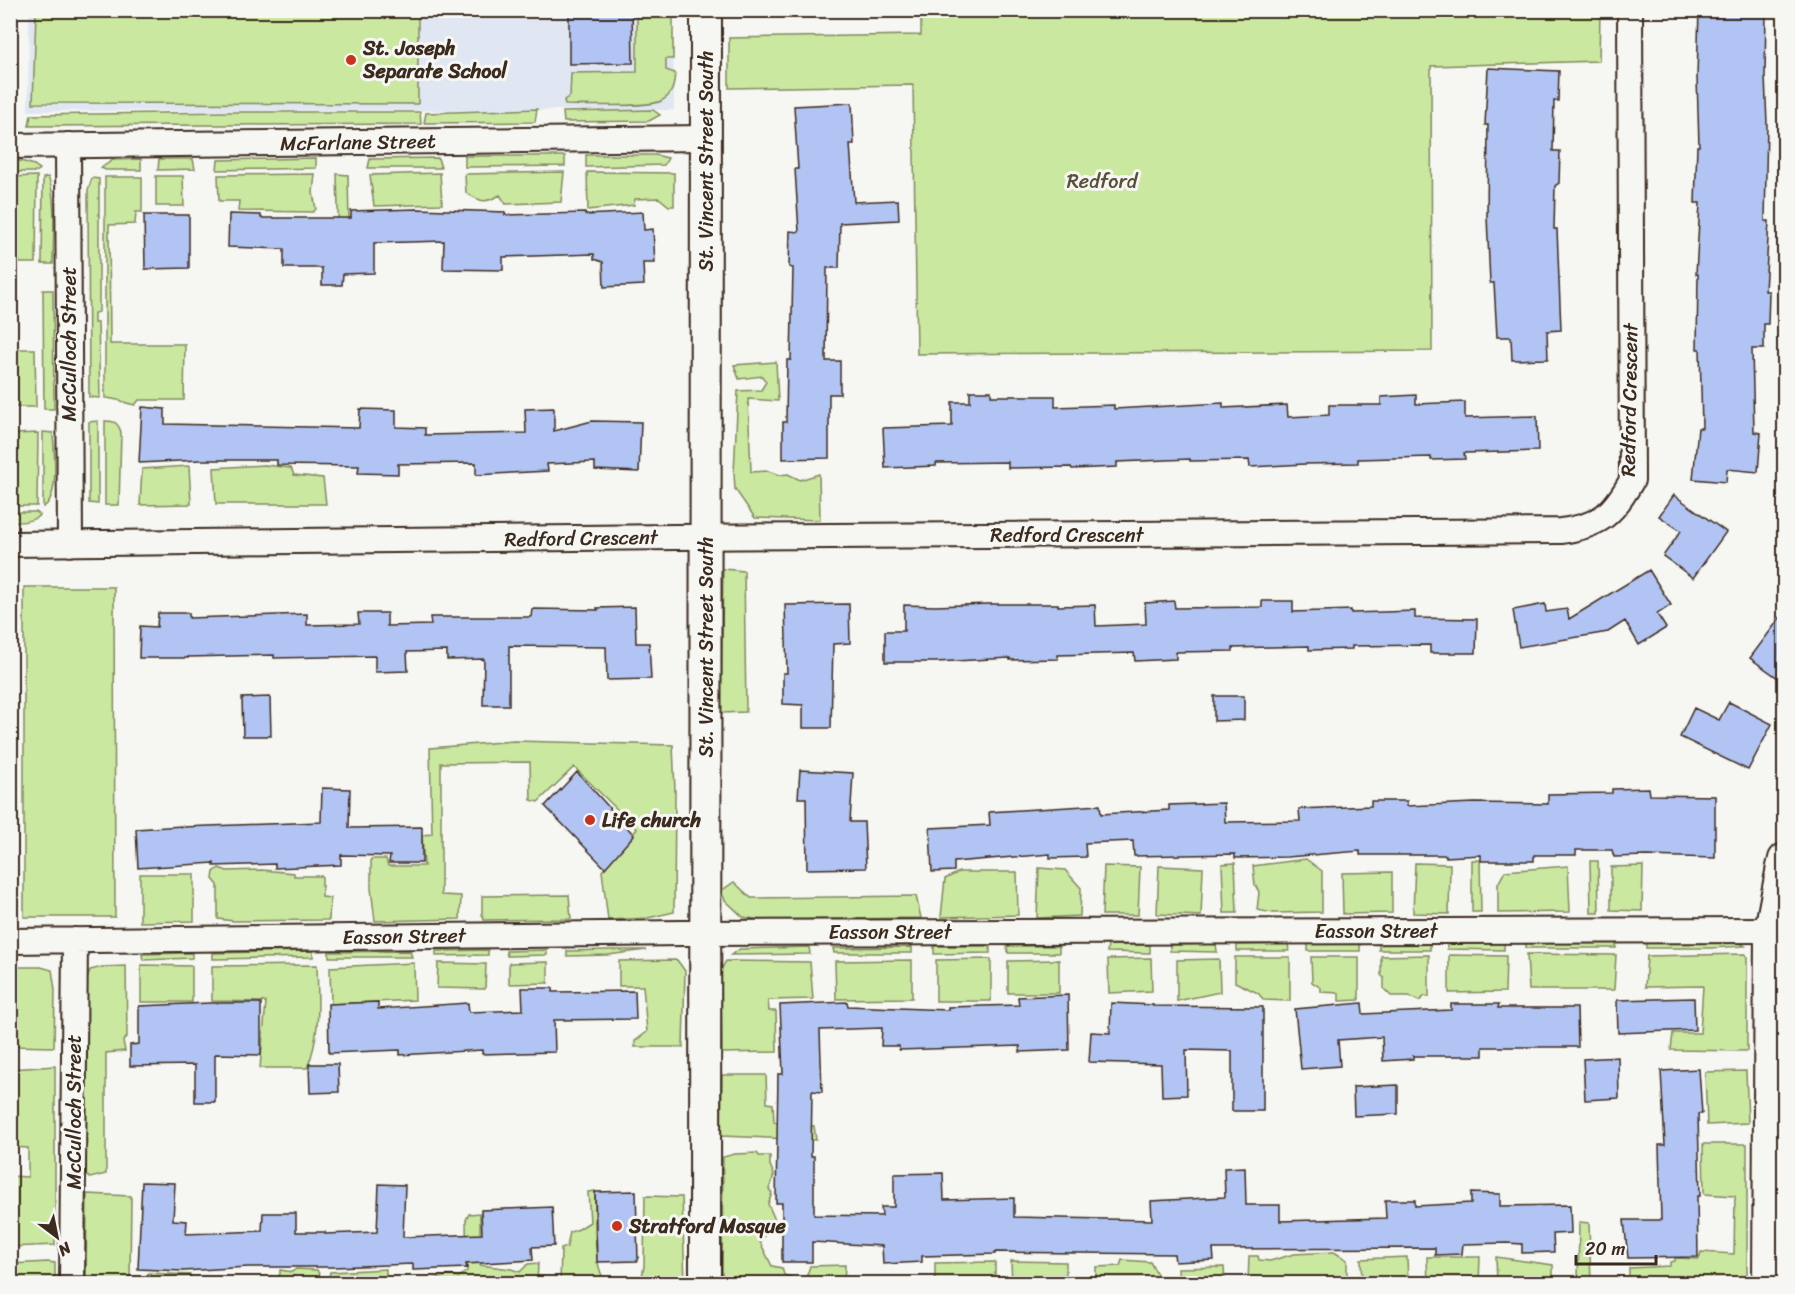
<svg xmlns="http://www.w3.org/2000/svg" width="1795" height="1294" viewBox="0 0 1795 1294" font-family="Sriracha,sans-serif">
<rect width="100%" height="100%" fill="#f6f6f2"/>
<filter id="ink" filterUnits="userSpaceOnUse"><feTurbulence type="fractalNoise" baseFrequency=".0167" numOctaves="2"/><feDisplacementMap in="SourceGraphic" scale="12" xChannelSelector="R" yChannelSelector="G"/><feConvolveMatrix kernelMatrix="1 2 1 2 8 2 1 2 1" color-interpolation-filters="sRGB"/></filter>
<g filter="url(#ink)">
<path fill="#e1e7f2" d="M29 11H673L674 110 28 111Z"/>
<path fill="#cae8a0" stroke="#82895f" stroke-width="1.5" d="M921 10 1600 11 1599 61 1431 66 1432 351 917 354 913 85 729 88V38L921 35Z
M36 11H418V104L33 103Z
M637 11H673V59H666V70L675 73C674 85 673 95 661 101 648 108 584 105 565 105L564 100 570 96 571 73 637 72Z
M537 109 535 122 424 123 426 113Z
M653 110 660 115 649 121 564 122 563 112Z
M227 112H420L421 124 29 126 31 115Z
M586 155H655L668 158 664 165 586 167Z
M465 156H565V166L465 167Z
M316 158V168L217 170 218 160Z
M438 158 441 168H368L370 159Z
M141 159V170H106L101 168 113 160Z
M159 159H193L195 169 158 170Z
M21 161 34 165 40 169 37 172H11V162Z
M564 172 561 202 506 204 500 195C484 204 482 202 466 193L465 174Z
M587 172 674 173V206H669L659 198 635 199 634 205 588 210Z
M440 173 442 204 374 206 370 175Z
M315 174 313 193 316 209 313 212 238 211 239 201H219L218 175Z
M337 174 348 175 349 222 339 243Z
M37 176 36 263H20L11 244V177Z
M156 176H183L184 206H156Z
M48 177C57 196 53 241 53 264H42L43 178Z
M105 177H142V212H136L135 224 109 225 110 344H185L184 400H139L135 405C124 403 116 398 105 398Z
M92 178 99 179V312L94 313V323H98L100 398 89 397 88 190Z
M43 290H53L54 409H44Z
M11 349H35L36 407H11Z
M776 362 778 401 748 399 751 472 768 471 780 475 788 474 800 480 819 474 820 520 755 518 735 489 734 473 738 391 761 390 766 382 762 376 739 379 734 365Z
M98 421V504L89 503V422Z
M105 421C115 421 118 423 121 432L119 505H105Z
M43 432 53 433C54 450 60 499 43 507Z
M38 433 37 506H11V448L15 447V434Z
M265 465 291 468 294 475 323 478 326 504H216L214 468Z
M189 466 191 504 140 505 142 469Z
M11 512H36L40 515C31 522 22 522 11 522Z
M723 569 744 571 746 712 721 713Z
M24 587H114L115 917H24Z
M514 741 673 745 675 791 674 912 648 918 608 920 602 871 637 829 574 767 538 802 531 800 530 762 441 763V895L461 896 460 919 375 921 371 888V859H386L388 866H424L422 835 432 834 430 748Z
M1306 859 1322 871V912L1273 913 1257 910 1259 892 1255 885 1253 866Z
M1472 860H1480L1481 912H1472Z
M1590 861H1598L1599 913H1591Z
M1235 863 1237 913H1224L1222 864Z
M1415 863 1450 864 1449 914 1413 913Z
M1104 866 1140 867 1138 915H1102Z
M1159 866 1203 868 1201 916 1157 914Z
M1568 866 1570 912 1498 913V884L1505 871Z
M1643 866 1642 911 1611 910V867Z
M219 868 227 871 262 870 294 873V876H322V897L330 898 329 920 234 921 218 919V885L213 879 214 872Z
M1039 868 1065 870 1081 888 1080 916 1037 918Z
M959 872H1017L1018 915 941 917 945 879Z
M1392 872V913L1343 914 1342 873Z
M140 874H194V921L140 922Z
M734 882 751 898 916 896 921 918 761 920 743 917 725 900 721 891Z
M569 895 571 919 484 920 482 914V896Z
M1616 941V948H1526V942Z
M1737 941 1745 946 1711 948H1646V942Z
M1504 942V950L1447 949V944Z
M1360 943V951H1308V944Z
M1430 943V950H1379V944Z
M1216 944 1217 952 1170 951V945Z
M1288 944 1289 951H1237V945Z
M1108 945H1150V953L1107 952Z
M934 946H990V953L934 954Z
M1007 946H1059V953H1008Z
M809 947 810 954 731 955 740 949Z
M912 947V953H834L833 948Z
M488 950V955L436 956V951Z
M547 950V955L507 956 506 951Z
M608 950H646L608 955 567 956V951Z
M313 951V957L213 959V953Z
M410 951 412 957H329V952Z
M192 953V958L143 960 142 954Z
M1527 954 1616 955 1614 990H1529Z
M1745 954 1747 957V1051L1671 1050 1673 1033H1700L1703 986 1645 987 1647 956Z
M1429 955V997L1425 996 1419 1001 1409 996H1391L1384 989V978L1381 975V956Z
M1449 955 1506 956 1505 992 1449 993Z
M1235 957H1290V1001L1264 1000 1258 993 1235 982Z
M1311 957H1359V1000L1339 1001V993L1321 992V988L1312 982Z
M1151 958 1152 991 1109 993 1108 959Z
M991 959V1001H936V960Z
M1219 959 1220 992 1177 1001V960Z
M677 960 685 971 683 1047H635V1041L647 1032 643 986H619V961Z
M912 960V998L836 999 835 961Z
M1059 960V993H1008V961Z
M726 961 810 962 813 999 768 1000 769 1011H776L777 1052 722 1053 721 970Z
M548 962V983L509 984V963Z
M414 963 415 1000 331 1004 330 967Z
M438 963 486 964 485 989 437 988Z
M141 965 192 966V1002H141Z
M317 965C318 999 321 1036 307 1068H260L266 1002 212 1001V966Z
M126 966 127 1037 123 1041 125 1051 106 1053V1174L90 1178 85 1174 86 983 90 970 102 967Z
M11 967H41L52 970 55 990 54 1047 11 1046Z
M55 1066V1245L11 1247V1176L28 1177V1148L11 1147V1069Z
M1746 1071 1748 1123 1707 1125 1705 1072Z
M722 1075H766L767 1103 773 1104 774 1122 814 1126 816 1140 721 1136Z
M1703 1144H1747V1283H1629V1268L1670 1266V1262L1675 1261V1258L1699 1259 1701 1252 1734 1254 1735 1196 1704 1194Z
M757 1153 759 1156H770V1165L774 1175 769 1189 772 1193 768 1204 775 1220 760 1242 772 1266 782 1268 784 1275 796 1279 806 1278 810 1266 845 1265 844 1283H722L723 1157 735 1154Z
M595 1191C595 1213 592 1270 607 1283L560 1284 561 1249 567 1247 570 1232 579 1229 590 1222 588 1192Z
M87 1194 131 1196 130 1277 141 1281 149 1273 190 1275 192 1283H86Z
M645 1196 682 1197 685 1283H634L642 1277 644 1266Z
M480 1213V1265L511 1269 520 1272 528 1264 538 1263 537 1283 413 1284V1282C420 1280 427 1280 434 1279 447 1277 444 1274 459 1277L467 1271 466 1220 469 1214Z
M1579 1222 1589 1223 1591 1283H1578Z
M1334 1252 1347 1260V1283H1248L1249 1256H1258L1259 1260 1270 1261 1294 1254Z
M1407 1257 1408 1283H1362L1361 1259Z
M1427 1257H1480L1479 1283H1428Z
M1496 1257 1553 1265V1283H1497Z
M1122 1260 1150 1262 1157 1274V1283H1096V1267L1120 1266Z
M1011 1261 1066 1262V1283H1012Z
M48 1262 55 1263V1283H11V1264Z
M995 1262V1283H935V1263Z
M1224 1267 1225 1283H1179L1178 1268Z
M296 1269 317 1270 323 1282H328L330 1272 386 1269V1283H271V1276L275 1278 280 1275V1270L292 1272Z"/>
<path fill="#b1c4f3" stroke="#3b2a1e" stroke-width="1.5" d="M569 10H632L633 63 569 64Z
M1699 10H1766L1765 76 1767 124 1765 221H1769L1765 291H1769L1768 324H1764V349H1752L1754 432 1761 433 1758 472 1727 469 1726 482 1693 479 1698 428H1702L1700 349H1697L1698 274H1696L1700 203H1695L1697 146H1699L1697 77Z
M1488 68 1559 71 1558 101H1554L1553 151H1560L1559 183 1555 186 1554 229H1557L1561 330 1547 331 1548 359 1512 360 1511 337H1497L1494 283H1490L1487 217 1488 125H1485Z
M852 103 854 144H850L854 202 898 200 899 220 840 223 839 268H827L826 361H840V394H829V458L783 459V422H786L787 360H791L793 268 789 267 790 231 799 232 795 169H798L794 106Z
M417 209 505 212V215L585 213V215L643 212 644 230 653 229 655 263H643L644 285 604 287 603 262 594 259V254L503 257V270L443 269 444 241 374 243V273L343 274 342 285H322V268H284V249L228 247 229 214 261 215V218H351V211Z
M144 215H189V268L145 269Z
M970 391H991V396H1055V407L1114 405V409L1223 403V408L1287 405 1288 417 1329 415V405H1381V397L1416 395V404L1465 402V418L1537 416 1538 451 1464 453 1465 459 1431 460V457L1358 459V463L1305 464 1250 467 1249 460 1190 461V459L1117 462V467L1072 469 1071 467 1008 468V462L936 463V466L885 468 883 428 952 426V402H970Z
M142 407 165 409V424L359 428 360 409 396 410V427L425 428V435L526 433 525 409 554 408V431L592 421 641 422 639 472 595 470V462L547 464 548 471 476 475V463L398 464V474L358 473 359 466 277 465V460H200L139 463Z
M1674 495 1726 532 1693 578 1663 556 1681 531 1659 516Z
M1649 570 1671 605 1657 614 1666 628 1639 645 1625 621 1608 632 1519 647 1513 610 1545 604 1546 612 1567 609 1569 619Z
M1174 601 1175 608 1262 607V601H1293V612L1351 610V613L1415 611V618L1477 619 1476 653H1430V645L1352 646V649L1309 650V646L1233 648V651L1176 652V659L1135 661 1134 653 1058 655V659L1010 660V658L936 662H885V631H904V605L936 606 988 604H1058V606L1095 605 1096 626 1146 624 1145 603Z
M849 604 850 643 833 644 831 728H803V705L783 704V673H787L785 605Z
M635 607 636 643H649L651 679 607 680 606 647 509 646V705H483L484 659 447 660V651L407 652 408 671 375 672V656L274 658V655L188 657V658H139L140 626 157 627 158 613H189V618L307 614V625L359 624 358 613H387V626L431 625 430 617H531L532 609 598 610 597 608Z
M1785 611V683L1750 658Z
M1214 696H1244V720L1214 721Z
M270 697 271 736H243L242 698Z
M1729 702 1772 724 1748 770 1680 737 1694 708 1719 720Z
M800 770 853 773 850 822H864L866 868 807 869 806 798H798Z
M577 772 634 835 605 868 545 806Z
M322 788 350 789 349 828 422 827V863H389L390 856 341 855V865L275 868V864L214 866V863L138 868 136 829 182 826V827L321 822Z
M1649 788 1650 795 1715 796V858L1646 856 1614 857 1612 850H1576V855H1534V861H1481V855L1446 857V855H1360V851L1287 857 1235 858V854L1134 856 1133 841 1085 843 1086 857 1050 858V854L954 862V871L932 872 930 828 990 825 989 812 1100 805 1101 814 1169 810V805L1224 803 1225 822 1300 821 1299 809 1371 806V801H1407V806L1474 803 1548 804V794L1612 793V789Z
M522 988H553V992L635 991 636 1019 554 1020 555 1052 482 1054V1050L400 1055V1050L329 1053 328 1004 378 1002V1009L468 1003 469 1012 523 1010Z
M1068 995 1069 1050 1020 1052V1046L899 1050V1046H881L882 1028 820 1030 822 1092 812 1091 811 1156H814V1215L882 1216 881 1207H894V1174L943 1173 944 1200 1014 1198V1217L1152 1220 1151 1201 1225 1197 1224 1168 1245 1167 1246 1205H1280V1221L1386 1218 1385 1200H1415V1206L1471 1203V1193L1500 1194V1206L1570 1205 1571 1233 1553 1234 1554 1252 1522 1253V1244L1507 1243 1463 1244 1462 1254 1435 1255V1248L1213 1249 1214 1260 1175 1262 1174 1254 995 1252V1254L922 1256V1262L883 1264 882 1246 812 1242V1262H782V1203H776L778 1074H783L780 1005 847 1002 848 1006 948 1010V1007L1019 1005 1018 997Z
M1694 998 1695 1030 1618 1033 1617 1000Z
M210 1003H261V1055L215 1054V1102H195V1065L130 1066V1045L139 1044V1006Z
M1111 1003 1153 1005V1006L1263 1007V1111H1232V1051L1186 1050 1187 1095 1162 1096 1161 1064 1089 1062 1091 1032 1110 1033Z
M1362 1003 1363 1014 1451 1010V1004H1499L1498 1008H1577L1578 1047H1483V1056H1413V1059L1383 1061 1382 1037 1338 1040 1340 1066 1301 1069 1295 1009Z
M1618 1057 1619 1098 1585 1100 1583 1059Z
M309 1064H338L339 1092 310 1093Z
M1699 1069 1702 1114H1698L1700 1196H1697L1698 1257 1628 1258 1624 1220H1661L1659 1145H1665L1661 1071Z
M1398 1085V1114L1354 1116 1353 1087Z
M142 1182 175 1183 173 1220 187 1221 186 1234 262 1231 263 1213H296V1232H325V1234L377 1232 379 1184 405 1185 403 1237 482 1234 481 1210 552 1207 554 1246 532 1247 533 1260 466 1264 467 1268 413 1270V1264L333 1267H248L183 1271 138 1269Z
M636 1191 638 1261 597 1262 595 1192Z"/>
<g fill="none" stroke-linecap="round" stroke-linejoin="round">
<defs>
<path id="minor" d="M68 145 70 544
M10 146 706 138
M10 544 676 537 1561 531C1600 526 1613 514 1632 480L1630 10
M10 941 682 933 1770 930
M72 1284 75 940"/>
<path id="tertiary" d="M705 1284 706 10
M1768 1284 1770 930 1782 867 1784 859"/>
</defs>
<use href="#minor" stroke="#3b2a1e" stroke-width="28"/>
<use href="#tertiary" stroke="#3b2a1e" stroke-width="34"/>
<use href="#minor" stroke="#f6f6f2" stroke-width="24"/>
<use href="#tertiary" stroke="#f6f6f2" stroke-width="30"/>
</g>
</g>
<g fill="#c8321e" stroke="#f6f6f2" stroke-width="2">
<circle cx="351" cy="60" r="6"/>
<circle cx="590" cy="820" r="6"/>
<circle cx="617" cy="1226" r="6"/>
</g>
<g text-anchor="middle" stroke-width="6" stroke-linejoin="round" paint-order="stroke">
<g font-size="20" font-weight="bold" fill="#3b2a1e" stroke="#f6f6f2" text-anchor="start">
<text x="363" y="55">St. Joseph<tspan x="363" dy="23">Separate School</tspan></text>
<text x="602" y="827">Life church</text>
<text x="629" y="1233">Stratford Mosque</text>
</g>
<g font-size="20" fill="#3b2a1e" stroke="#f6f6f2">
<text transform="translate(358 142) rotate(-1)" y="7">McFarlane Street</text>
<text transform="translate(706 161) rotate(-90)" y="7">St. Vincent Street South</text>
<text transform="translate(69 344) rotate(-90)" y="7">McCulloch Street</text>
<text transform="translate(1629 400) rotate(-89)" y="7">Redford Crescent</text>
<text x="1067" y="542">Redford Crescent</text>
<text transform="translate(581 538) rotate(-1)" y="7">Redford Crescent</text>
<text transform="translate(706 647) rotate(-90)" y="7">St. Vincent Street South</text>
<text x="1376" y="938">Easson Street</text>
<text x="890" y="939">Easson Street</text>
<text transform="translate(404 936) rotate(-1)" y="7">Easson Street</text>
<text transform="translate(74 1112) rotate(-90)" y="7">McCulloch Street</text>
</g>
<g font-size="20" fill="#585038" stroke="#f6f6f2">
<text x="1102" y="188">Redford</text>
</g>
</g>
<rect width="1795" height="1294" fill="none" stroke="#f6f6f2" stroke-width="36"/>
<rect x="18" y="18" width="1759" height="1258" fill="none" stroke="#3b2a1e" stroke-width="2" filter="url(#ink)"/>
<g transform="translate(57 1237) rotate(148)" stroke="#f6f6f2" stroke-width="4.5" paint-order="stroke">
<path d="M0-4.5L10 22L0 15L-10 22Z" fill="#3b2a1e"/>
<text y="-9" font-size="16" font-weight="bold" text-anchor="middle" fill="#3b2a1e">N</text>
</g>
<path d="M1576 1255v9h80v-9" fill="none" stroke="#3b2a1e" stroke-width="3"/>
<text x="1585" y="1255" font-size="18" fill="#3b2a1e" stroke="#f6f6f2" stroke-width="4.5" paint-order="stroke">20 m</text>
</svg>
